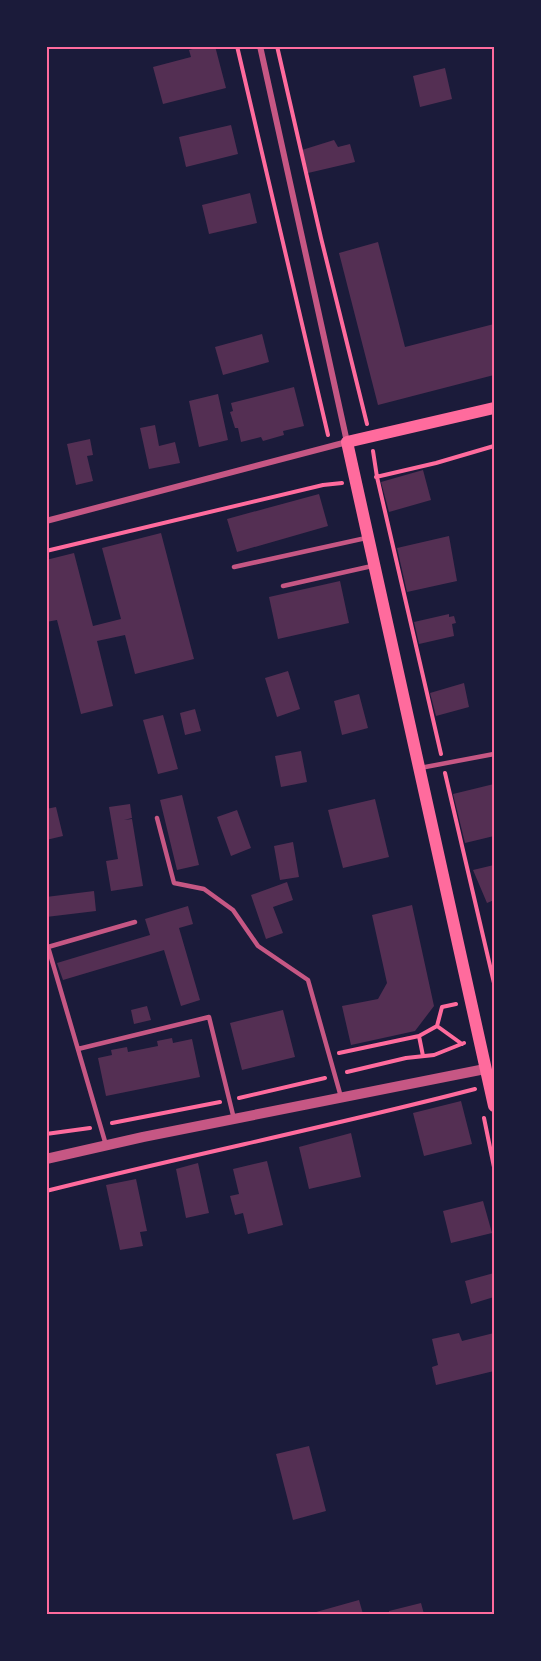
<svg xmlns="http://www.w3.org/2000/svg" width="541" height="1661" viewBox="0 0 541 1661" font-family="Ubuntu,sans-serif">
<rect width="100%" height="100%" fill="#1b1b3a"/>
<path fill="#542f53" d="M204 46H215L226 88 163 104 153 67 191 57 189 50Z
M445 68 452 99 420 107 413 76Z
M231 125 238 154 186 167 179 137Z
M334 140 338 147 350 144 355 162 308 173 302 150Z
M250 193 257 223 209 234 202 205Z
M378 242 405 347 494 324V375L378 405 339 253Z
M262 334 269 362 223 375 215 347Z
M294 387 304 426 283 431 284 435 263 441 261 437 241 442 238 428H235L230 412 233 411 231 403Z
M218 394 228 440 199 447 189 401Z
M155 425 159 446 175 442 180 463 149 469 140 428Z
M90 439 93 455 87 456 93 481 76 485 67 444Z
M423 470 431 500 389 512 381 482Z
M319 494 328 526 237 552 227 519Z
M161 533 194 659 135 674 125 635 97 641 113 706 81 714 57 620 46 622V560L74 553 93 626 121 619 102 548Z
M449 536 457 581 407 592 397 548Z
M340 581 349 623 278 639 269 597Z
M449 614V617L454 616 456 623 452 624 454 636 419 644 414 622Z
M288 671 300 709 277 717 265 678Z
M464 683 469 707 436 716 430 693Z
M359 694 368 728 342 735 334 701Z
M195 709 201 731 185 735 180 713Z
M163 715 178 769 158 774 143 720Z
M301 751 307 782 281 787 275 756Z
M494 784V836L465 843 453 794Z
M182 795 199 865 177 870 160 800Z
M375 799 389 857 343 868 328 810Z
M130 804 132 818 124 820 132 819 143 886 111 891 106 861 118 859 109 807Z
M56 807 63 836 46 840V809Z
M237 810 251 848 231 856 217 817Z
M293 842 299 877 280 880 274 846Z
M494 865V900L487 903 473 870Z
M287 882 293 900 273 907 283 933 266 939 251 895Z
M94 891 96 911 46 917V897Z
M412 905 434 1006 415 1031 351 1045 342 1006 378 999 387 983 372 915Z
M188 906 193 924 179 928 200 1000 181 1006 164 950 63 980 57 963 150 935 145 919Z
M147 1006 151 1020 134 1024 131 1010Z
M283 1010 295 1057 242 1070 230 1023Z
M172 1038 173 1043 192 1039 200 1077 106 1096 98 1058 112 1055 111 1050 127 1047 128 1052 158 1046 157 1041Z
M461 1101 472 1144 424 1156 413 1113Z
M351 1133 361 1177 309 1189 299 1147Z
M267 1161 283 1225 248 1234 243 1213 235 1215 230 1196 239 1194 233 1169Z
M198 1163 209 1213 186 1218 176 1169Z
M136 1179 147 1231 140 1232 143 1246 120 1250 106 1185Z
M483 1201 492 1233 451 1243 443 1211Z
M494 1273V1297L471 1304 465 1281Z
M459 1333 462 1341 494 1333V1371L436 1385 432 1367 438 1365 432 1339Z
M309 1446 326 1511 293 1520 276 1454Z
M359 1600 363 1614H309Z
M421 1603 424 1614H389V1611Z"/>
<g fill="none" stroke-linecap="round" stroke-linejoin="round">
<path stroke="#ff6b9d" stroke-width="4" d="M237 46 328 435
M277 46 321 238 367 424
M373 451 377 477 441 754
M376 477 436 463 494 446
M46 551 323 485 342 483
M445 773 494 983
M437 1026 462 1044
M339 1053 419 1036
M423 1056 419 1036 437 1026 442 1007 456 1004
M347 1072 406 1058 434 1055 464 1043
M239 1098 325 1078
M484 1118 494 1167
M112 1123 220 1102
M46 1134 90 1128
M46 1191C189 1155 333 1126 475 1089"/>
<path stroke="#c65784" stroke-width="4.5" d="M234 567 366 538
M283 586 372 566
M420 768 494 754
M157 818 174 883 204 889 233 910 258 946 308 980 341 1097
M78 1049 209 1017 234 1119
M106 1145 48 947 135 922"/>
<path stroke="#c65784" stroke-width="6" d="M46 521 347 442 260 46"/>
<path stroke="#c65784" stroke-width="10" d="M46 1159 143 1137 485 1069"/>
<path stroke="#ff6b9d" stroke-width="12" d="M494 408 347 442 494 1106"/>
</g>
<rect width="541" height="1661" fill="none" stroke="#1b1b3a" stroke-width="96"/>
<rect x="48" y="48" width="445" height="1565" fill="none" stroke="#ff6b9d" stroke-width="2"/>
</svg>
